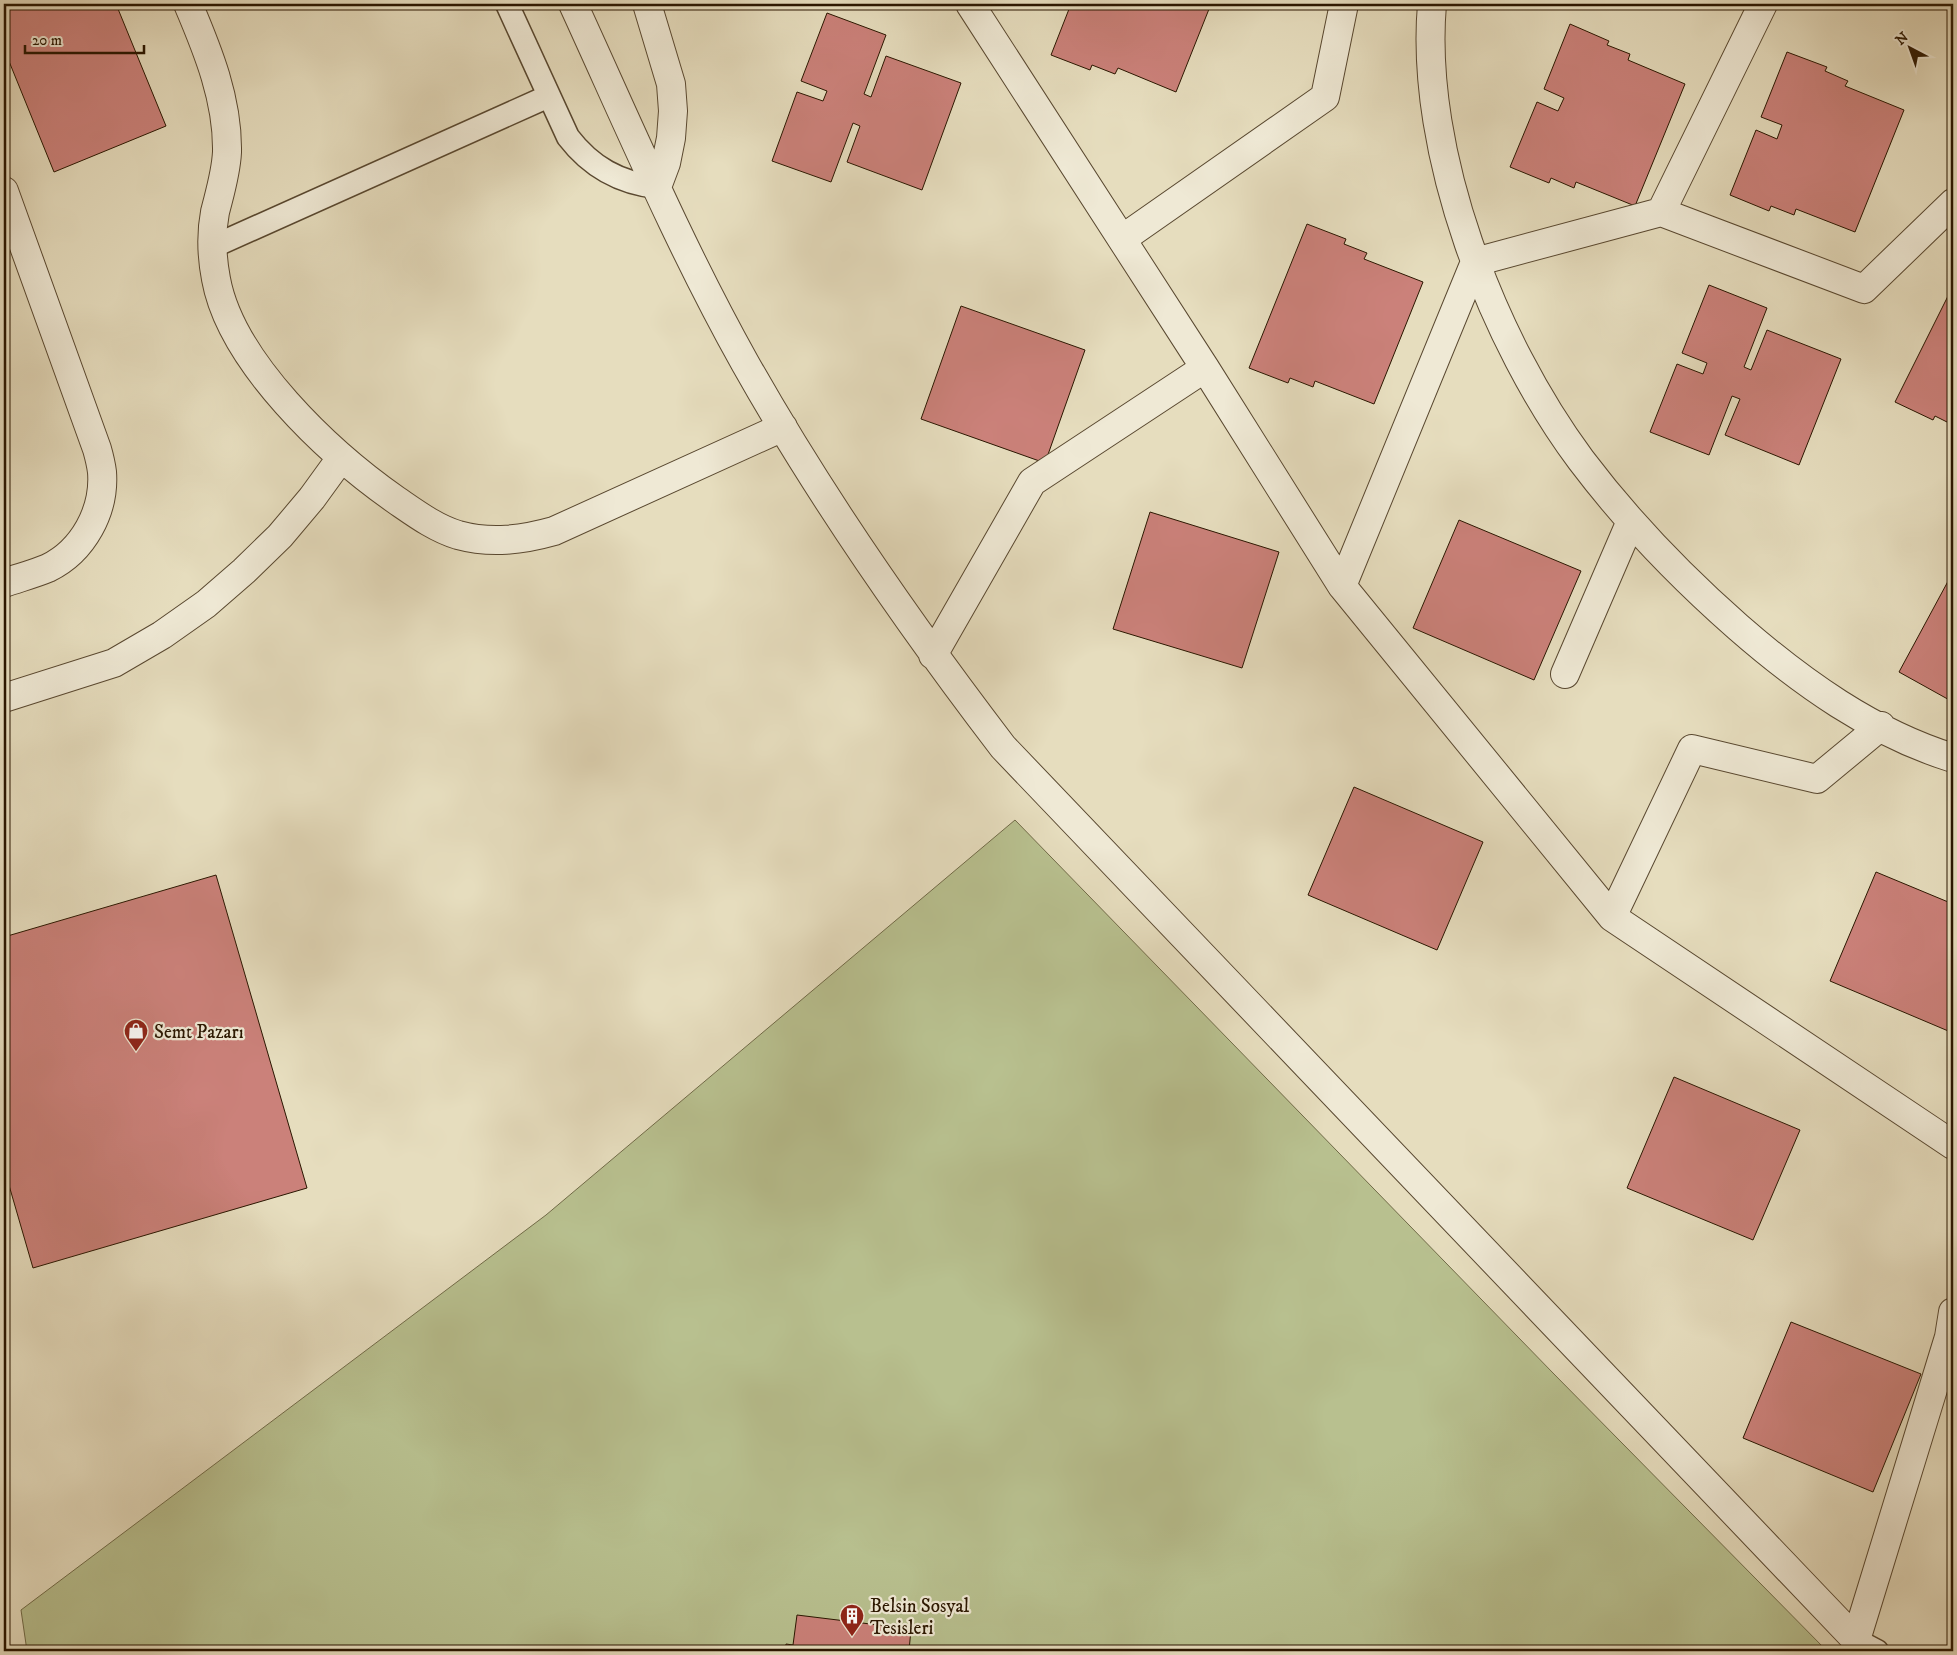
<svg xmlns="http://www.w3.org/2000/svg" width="1957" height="1655" viewBox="0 0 1957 1655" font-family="'IM FELL DW Pica',serif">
<rect width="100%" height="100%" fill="#e6ddbe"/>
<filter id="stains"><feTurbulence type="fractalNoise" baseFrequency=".004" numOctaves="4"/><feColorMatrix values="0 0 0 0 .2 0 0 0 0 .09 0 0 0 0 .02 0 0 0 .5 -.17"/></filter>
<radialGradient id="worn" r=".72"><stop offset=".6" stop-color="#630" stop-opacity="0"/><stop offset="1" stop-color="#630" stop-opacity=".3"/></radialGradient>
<path fill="#b8c08f" stroke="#716b48" d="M1015 820 1553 1373 1825 1649 1824 1651H27L21 1610 546 1215Z"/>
<path fill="#cb817a" stroke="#2a1600" d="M4 4H116L166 126 54 172 4 49Z
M1071 4H1211L1176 92 1118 68 1115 74 1092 65 1090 70 1051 55Z
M827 13 886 35 864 94 871 97 886 56 961 83 922 190 847 162 860 126 853 123 831 182 772 161 797 92 823 101 827 91 801 81Z
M1570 24 1609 41 1607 45 1630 54 1628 60 1685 84 1635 206 1576 182 1574 188 1551 178 1549 183 1510 167 1537 102 1558 111 1564 98 1544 89Z
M1787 52 1827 67 1825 71 1848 81 1845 86 1904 110 1855 232 1796 209 1794 215 1771 206 1769 211 1730 195 1756 130 1777 139 1782 125 1761 117Z
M1307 224 1346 239 1344 244 1367 253 1364 259 1423 282 1374 404 1315 381 1313 387 1290 378 1288 383 1249 368Z
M1709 285 1767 308 1744 367 1751 370 1767 330 1841 359 1799 465 1725 435 1740 399 1732 396 1709 455 1650 432 1677 364 1703 374 1707 363 1682 353Z
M1953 286V425L1935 416 1933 420 1895 402Z
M961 306 1085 350 1045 463 921 419Z
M1150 512 1279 552 1242 668 1113 629Z
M1459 520 1581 571 1534 680 1413 628Z
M1953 572V702L1899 672Z
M1354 787 1483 842 1437 950 1308 895Z
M1876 872 1953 904V1033L1830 981Z
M216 875 307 1188 33 1268 4 1168V937Z
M1674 1077 1800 1130 1753 1240 1627 1188Z
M1791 1322 1921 1374 1873 1492 1743 1438Z
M797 1615 911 1629 909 1651H785L786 1644 793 1645Z"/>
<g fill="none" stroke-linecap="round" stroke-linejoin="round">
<defs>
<path id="service" d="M507 4 568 137C591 167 619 183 657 187
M212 247 549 96
M1856 1640 1877 1651"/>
<path id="minor" d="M188 4C208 51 228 100 227 152 226 173 220 192 215 212 211 233 212 258 216 279 231 362 329 453 396 500 415 513 435 528 458 535 491 544 522 540 554 531L783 427
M573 4C628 124 680 247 745 363 821 498 909 624 1003 747L1856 1640
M647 4 671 84 673 111 671 138 666 163 657 187
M970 4 1205 368 1342 586 1612 917 1953 1145
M1432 4C1419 152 1493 342 1581 460 1627 521 1680 576 1738 627 1801 682 1872 733 1953 758
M4 191 97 449C99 456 101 464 102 472 105 511 83 551 48 568 34 574 18 578 4 583
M1661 212 1763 4
M1122 239 1325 97 1344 4
M1342 586 1475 262 1661 212 1864 289 1953 203
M933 655 1032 482 1205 368
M1565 674 1631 521
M4 698 114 663 162 635 206 604 244 571 280 536 312 498 341 458
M1612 917 1692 749 1817 779 1881 726
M1855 1651 1856 1640 1949 1337 1953 1312"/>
</defs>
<use href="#service" stroke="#594830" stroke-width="25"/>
<use href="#minor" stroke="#594830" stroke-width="30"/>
<use href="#service" stroke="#efe9d5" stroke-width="22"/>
<use href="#minor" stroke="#efe9d5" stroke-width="28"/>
</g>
<defs>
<symbol id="shop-pin" viewBox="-11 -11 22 30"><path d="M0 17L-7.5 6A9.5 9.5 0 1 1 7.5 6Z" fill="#8f2418" stroke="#efe9d5"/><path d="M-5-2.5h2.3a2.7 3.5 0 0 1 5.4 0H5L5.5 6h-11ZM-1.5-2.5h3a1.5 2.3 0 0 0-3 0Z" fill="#fff"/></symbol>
<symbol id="building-pin" viewBox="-11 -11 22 30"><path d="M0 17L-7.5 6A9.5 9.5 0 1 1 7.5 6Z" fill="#8f2418" stroke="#efe9d5"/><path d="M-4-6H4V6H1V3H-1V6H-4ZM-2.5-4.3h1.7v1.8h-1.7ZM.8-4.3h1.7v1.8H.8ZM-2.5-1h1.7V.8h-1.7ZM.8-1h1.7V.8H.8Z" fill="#fff"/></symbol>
</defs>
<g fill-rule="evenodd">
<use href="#shop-pin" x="122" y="1017" width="28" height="38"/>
<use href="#building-pin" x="838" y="1602" width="28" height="38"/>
</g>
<g text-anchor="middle" stroke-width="4.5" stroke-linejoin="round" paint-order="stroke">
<g font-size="19" fill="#2a1600" stroke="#efe9d5" text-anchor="start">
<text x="154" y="1038">Semt Pazarı</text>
<text x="870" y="1612">Belsin Sosyal<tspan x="870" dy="22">Tesisleri</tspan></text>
</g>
</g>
<rect width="1957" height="1655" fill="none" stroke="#e6ddbe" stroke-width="20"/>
<rect x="5" y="5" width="1947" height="1645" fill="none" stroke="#2a1600" stroke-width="2.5"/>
<rect x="10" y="10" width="1937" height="1635" fill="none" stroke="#2a1600"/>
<g transform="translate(1910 48) rotate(319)" stroke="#efe9d5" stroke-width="4" paint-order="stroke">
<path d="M0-4L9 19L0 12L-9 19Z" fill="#2a1600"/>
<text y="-8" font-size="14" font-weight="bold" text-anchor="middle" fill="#2a1600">N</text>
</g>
<path d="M25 45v8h119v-8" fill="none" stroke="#2a1600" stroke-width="2.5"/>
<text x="32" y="45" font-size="15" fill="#2a1600" stroke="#efe9d5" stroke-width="4" paint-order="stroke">20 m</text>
<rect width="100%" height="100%" filter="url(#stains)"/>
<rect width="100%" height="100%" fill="url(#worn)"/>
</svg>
